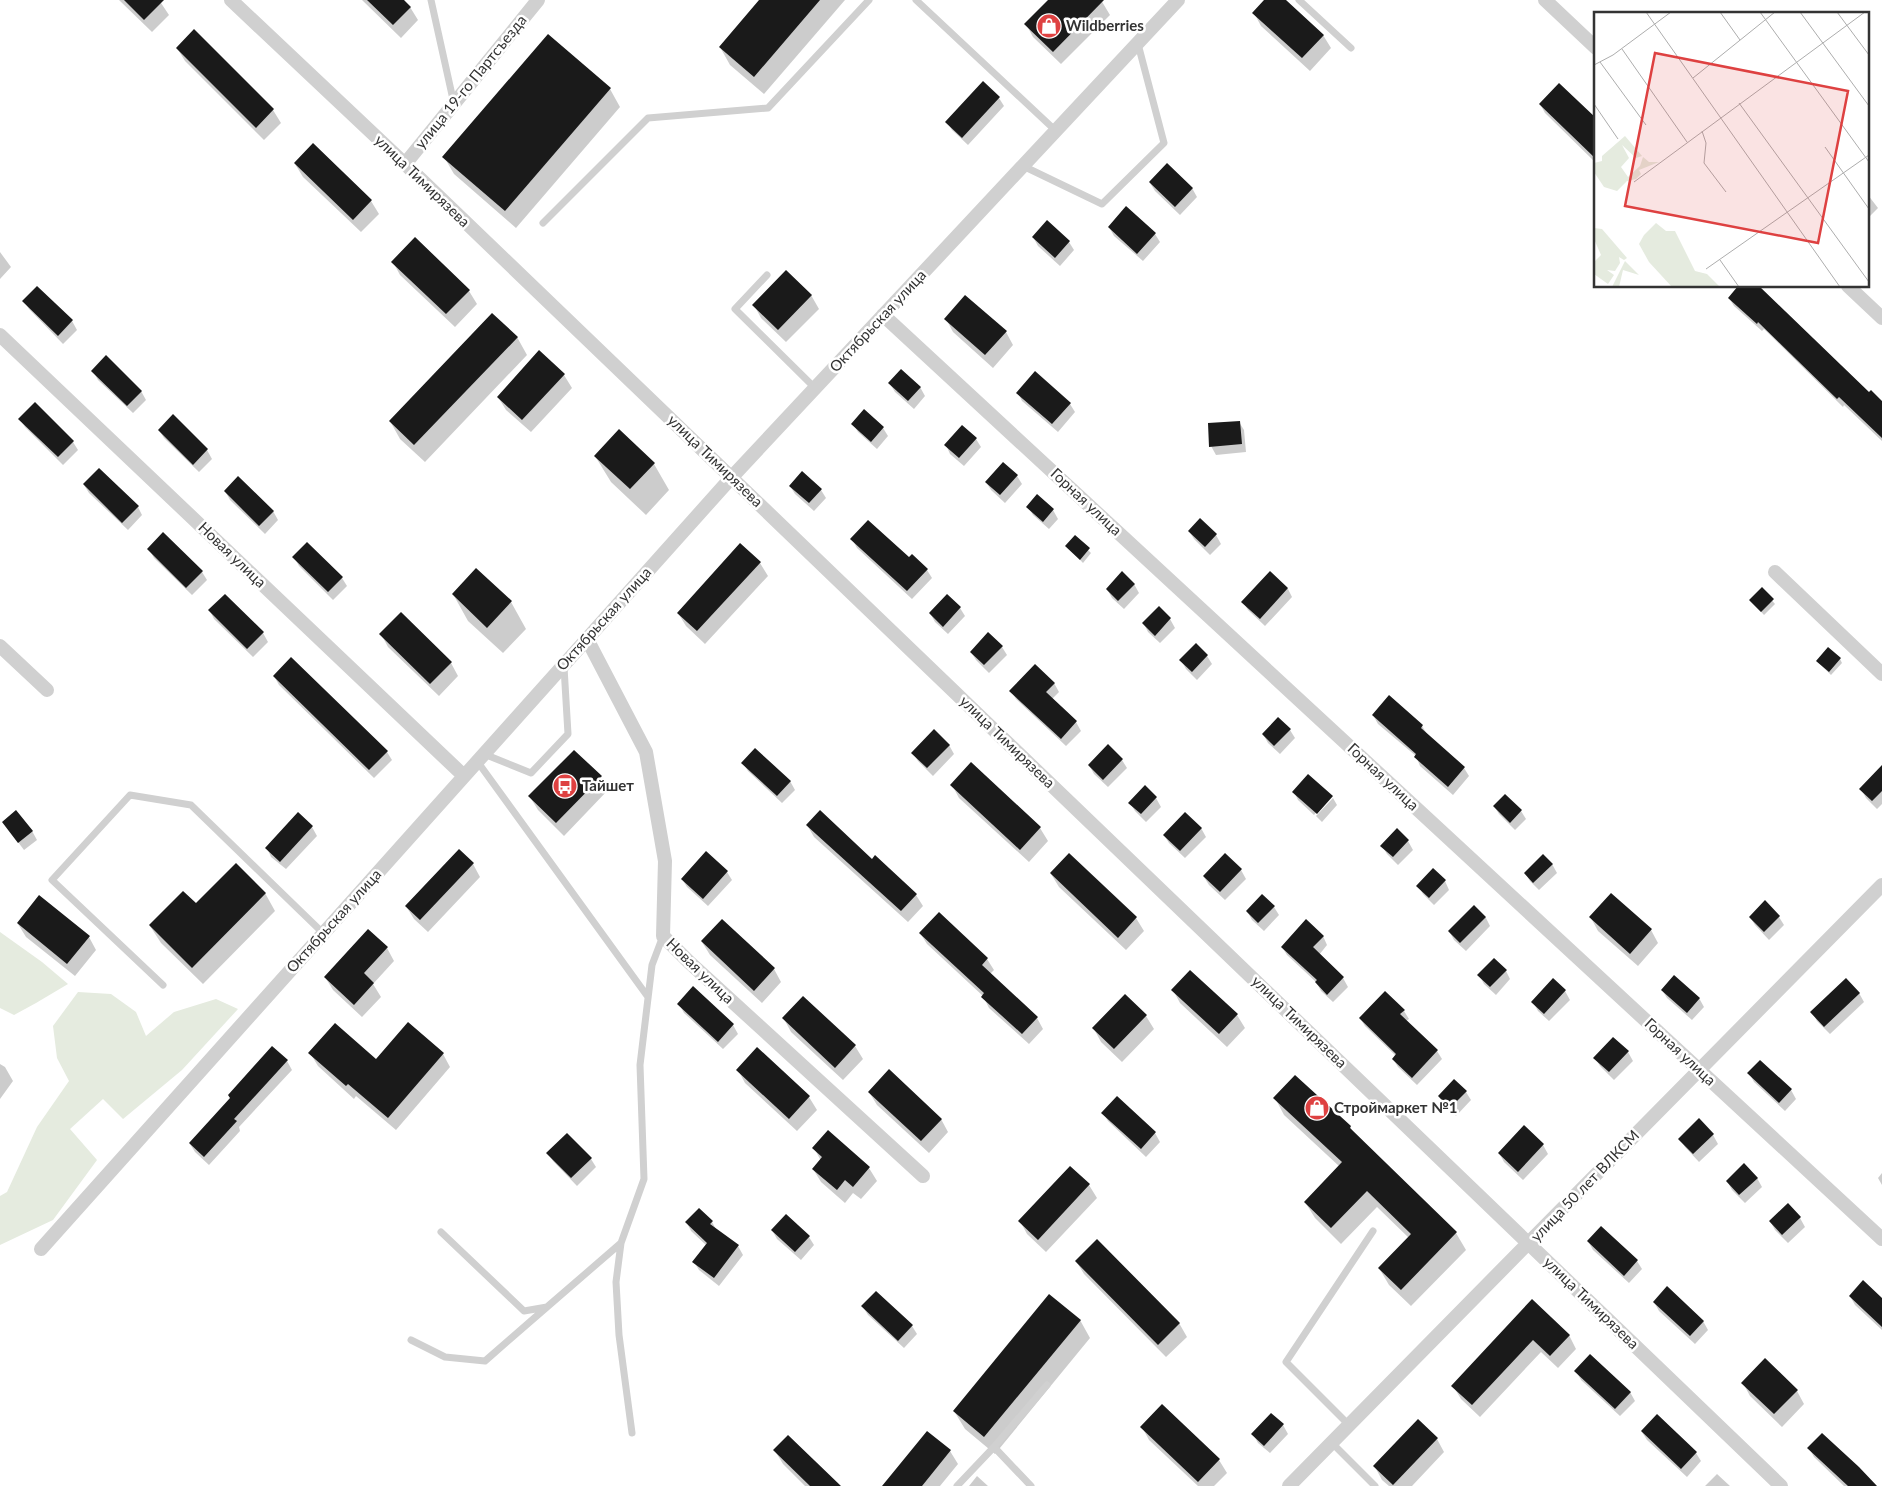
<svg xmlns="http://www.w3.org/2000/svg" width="1882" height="1486" viewBox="0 0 1882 1486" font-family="Lato,sans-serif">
<rect width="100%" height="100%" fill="#fff"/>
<path fill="#e5ebdf" d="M0 932 42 962 68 984 36 1003 14 1015 0 1008Z
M78 992 111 994 136 1012 146 1036 174 1012 216 999 238 1009 182 1070 123 1119 103 1099 70 1129 97 1160 53 1220 0 1245V1196L7 1192 37 1127 69 1081 57 1058 53 1026Z"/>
<path fill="#0003" d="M119 0H159L169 15 152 32Z
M362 0H403L410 7 418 20 401 38Z
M760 0H845L764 94 730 65 720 47Z
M1050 0H1101L1110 15 1061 64 1033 37 1026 24Z
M1265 0H1284L1323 35 1331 48 1310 71 1261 26 1254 13Z
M194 31 273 110 281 123 264 140 185 61 177 48Z
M610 89 620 107 516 228 454 174 444 157Z
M999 98 1004 106 968 145 952 130 947 122Z
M1540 104 1596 121V163L1545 113Z
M295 164 371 201 379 214 361 232 303 177Z
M1150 183 1192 188 1197 197 1180 215 1155 191Z
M1868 195 1878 208 1868 218Z
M1047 222 1069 242 1074 250 1060 266 1038 246 1033 237Z
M1109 227 1155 234 1160 242 1143 261 1114 236Z
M0 252 11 267 0 279Z
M393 262 469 291 477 304 455 327 400 275Z
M811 295 819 309 786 342 761 318 754 305Z
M1729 298 1882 403V441L1844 405 1843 407 1764 329 1762 331 1734 306Z
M24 301 72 321 77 330 63 344 29 309Z
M946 319 1006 332 1013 345 993 368 953 332Z
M517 337 527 355 425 462 400 439 390 421Z
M93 371 141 391 146 400 133 413 98 380Z
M1035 373 1070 404 1075 412 1058 432 1022 401 1018 393Z
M564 375 572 388 531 432 506 410 498 397Z
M890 384 920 387 925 396 914 409 895 392Z
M864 411 883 428 888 436 877 449 858 432 853 424Z
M173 416 207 450 212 459 199 472 164 438 159 430Z
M20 419 73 442 78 450 63 465 25 427Z
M1239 422 1244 430 1246 452 1216 455 1211 446Z
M976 439 981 447 964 466 950 454 946 445Z
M595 456 654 464 669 490 646 515 611 482Z
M1017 476 1022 484 1005 503 991 490 986 482Z
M84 485 138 507 142 515 128 530 89 493Z
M790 486 821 490 826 498 814 511 795 494Z
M225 491 273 511 278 520 265 534 230 500Z
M1037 496 1053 510 1058 519 1049 529 1033 515 1028 507Z
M1200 520 1216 535 1221 544 1210 555 1194 539 1189 531Z
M1075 537 1091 553 1083 563 1067 546Z
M852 539 909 558 927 570 932 578 912 599 857 548Z
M149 549 202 572 207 580 192 595 154 558Z
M294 557 342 578 347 586 333 600 299 566Z
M760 563 768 576 705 644 686 626 678 613Z
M476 570 511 602 526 629 503 653 468 621 453 594Z
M1270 573 1288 589 1292 597 1265 626 1248 610 1243 602Z
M1134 584 1139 593 1124 609 1112 598 1107 589Z
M1762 589 1775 604 1764 615 1750 600Z
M947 595 960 608 965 616 948 634 935 622 930 613Z
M1159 608 1170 619 1175 628 1160 643 1148 632 1144 624Z
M210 611 263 633 268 642 253 657 214 619Z
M381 634 451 663 458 676 439 696 388 647Z
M1196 645 1207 656 1212 664 1197 680 1186 669 1181 660Z
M1002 647 1007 655 989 673 976 660 971 652Z
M1840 659 1842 663 1831 675 1818 662Z
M274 676 387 752 392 760 374 778 279 685Z
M1054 683 1059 692 1052 699 1076 722 1081 731 1066 746 1016 699 1011 691Z
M1373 715 1422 726 1427 734 1464 768 1469 776 1453 795 1420 766 1416 756 1378 724Z
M1290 730 1295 738 1280 754 1268 743 1263 734Z
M949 745 954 754 933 776 918 761 913 753Z
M574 751 601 777 608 790 564 836 538 810 530 797Z
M1122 760 1127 768 1108 787 1094 774 1089 765Z
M743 763 790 781 795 790 782 803 748 771Z
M971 764 1040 828 1048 841 1029 862 959 798 952 785Z
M1309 776 1332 797H1330L1314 815 1298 800 1294 792Z
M1882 779V804L1877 809 1866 798 1861 789Z
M1145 787 1156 798 1161 807 1146 822 1135 811 1130 803Z
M1333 798 1337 805 1322 822 1316 816Z
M1494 806 1521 811 1526 819 1515 830 1499 814Z
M298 814 312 827 317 836 286 869 271 857 267 848Z
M3 822 32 831 37 840 24 850Z
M807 825 872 860 916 895 923 906 908 922 814 837Z
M1201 828 1206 837 1185 858 1169 843 1164 835Z
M1397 830 1408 841 1413 850 1398 865 1387 854 1382 846Z
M1069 855 1136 918 1144 931 1126 950 1059 887 1051 874Z
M473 864 480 877 428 932 414 919 406 906Z
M1552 864 1557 873 1539 890 1530 881 1525 873Z
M1241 870 1246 879 1225 900 1209 885 1204 877Z
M727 872 732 880 708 906 687 887 682 879Z
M1445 881 1449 890 1434 905 1423 894 1418 886Z
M265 893 275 911 203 984 161 943 150 926 196 905Z
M1474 906 1486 918 1490 926 1466 951 1454 940 1449 931Z
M1274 907 1279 915 1264 931 1252 920 1247 911Z
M1750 917H1779L1784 925 1769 940 1755 925Z
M1591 918 1651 930 1658 943 1638 966 1598 931Z
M18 924 89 937 96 950 75 976 26 937Z
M920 933 987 959 994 970 990 974 1037 1018 1043 1029 1029 1044 989 1008 983 996 927 944Z
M1323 936 1327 945 1319 955 1343 978 1348 987 1333 1002 1321 991 1316 982 1287 955 1282 947Z
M702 942 774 969 781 982 762 1003 710 955Z
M387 948 394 961 373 984 381 997 362 1017 333 990 325 977Z
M1506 971 1510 979 1496 995 1484 984 1479 975Z
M1553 980 1565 991 1570 1000 1549 1021 1538 1011 1533 1002Z
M1173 990 1237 1015 1245 1028 1227 1047 1180 1003Z
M1662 990 1699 998 1704 1007 1692 1020 1667 998Z
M1859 993 1864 1002 1830 1034 1817 1021 1812 1012Z
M1125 996 1146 1016 1154 1029 1122 1062 1101 1042 1094 1029Z
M803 998 855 1046 863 1059 843 1080 791 1032 784 1019Z
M679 1004 733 1025 738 1034 723 1049 684 1013Z
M1404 1011 1409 1019 1406 1021 1437 1051 1442 1059 1417 1085 1398 1067 1393 1059 1396 1056 1365 1026 1360 1018Z
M757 1049 809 1097 817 1110 797 1131 745 1083 738 1070Z
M1628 1052 1633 1061 1614 1080 1600 1066 1595 1058Z
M310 1053 376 1061 443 1054 450 1067 396 1130 356 1096 354 1099 318 1066Z
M287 1061 292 1070 239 1127 240 1131 209 1165 195 1152 190 1144Z
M0 1064 5 1067 13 1081 0 1099Z
M1749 1073 1791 1090 1796 1099 1785 1111 1754 1082Z
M869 1092 941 1119 948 1132 929 1153 877 1105Z
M1466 1092 1471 1100 1456 1116 1444 1105 1439 1096Z
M1117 1098 1155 1133 1160 1142 1146 1157 1108 1121 1103 1113Z
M1275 1098 1350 1127 1354 1133 1456 1233 1466 1250 1411 1306 1389 1285 1379 1268 1409 1238 1377 1207 1341 1244 1315 1218 1305 1202 1340 1167 1284 1115Z
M1699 1120 1713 1135 1718 1144 1699 1162 1685 1147 1680 1139Z
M1524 1127 1543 1145 1548 1154 1523 1180 1504 1162 1499 1153Z
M814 1148 869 1168 877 1181 861 1199 853 1193 845 1203 821 1182 813 1169 821 1161Z
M548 1153 591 1159 596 1167 577 1186 553 1161Z
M1070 1167 1089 1185 1097 1198 1046 1252 1027 1234 1020 1221Z
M1882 1173V1185L1878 1178Z
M1757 1178 1762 1187 1745 1203 1732 1190 1727 1181Z
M1788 1205 1800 1218 1805 1227 1788 1243 1775 1230 1770 1221Z
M786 1215 809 1237 814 1245 801 1260 777 1239 772 1230Z
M712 1222 717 1231 738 1246 743 1255 719 1286 699 1270 694 1262 706 1245 691 1231 687 1223Z
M1588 1241 1637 1261 1642 1269 1629 1283 1593 1250Z
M1076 1261 1179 1323 1187 1337 1166 1357 1084 1274Z
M1850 1296 1882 1300V1330L1855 1305Z
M1532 1301 1569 1335 1576 1349 1558 1368 1541 1352 1480 1417 1461 1399 1453 1386Z
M1654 1302 1703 1321 1708 1330 1695 1344 1659 1311Z
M863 1307 912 1326 917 1334 904 1348 868 1315Z
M1080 1320 1090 1338 995 1454 965 1429 954 1411Z
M1576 1371 1630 1392 1635 1401 1620 1416 1581 1380Z
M1743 1383 1797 1391 1804 1404 1782 1427 1750 1396Z
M1162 1406 1219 1460 1227 1473 1214 1486H1198L1149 1440 1142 1427Z
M1283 1425 1288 1434 1270 1453 1258 1443 1253 1434Z
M927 1432 950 1451 958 1464 940 1486H883Z
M1642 1432 1696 1453 1701 1461 1687 1477 1647 1440Z
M1437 1439 1444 1452 1412 1486H1389L1382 1480 1375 1467Z
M1809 1448 1876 1486H1844L1814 1457Z
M775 1451 839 1486H805L783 1464Z
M1717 1474 1730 1486H1705Z
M977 1476 988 1486H969Z"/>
<path fill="#1a1a1a" d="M124 0H164L144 20Z
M367 0H404L411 7 393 25Z
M759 0H820L754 77 719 47Z
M1048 0H1104L1053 52 1024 24Z
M1264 0H1286L1324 35 1302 58 1252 13Z
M194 29 274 109 256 128 176 48Z
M548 34 611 88 505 211 442 157Z
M983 81 1000 97 962 138 945 122Z
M1559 83 1596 118V159L1539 104Z
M313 143 372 200 353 220 294 163Z
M1167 163 1193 188 1175 207 1149 182Z
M1126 206 1156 233 1137 254 1108 227Z
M1047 220 1070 241 1055 258 1032 237Z
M415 237 470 290 446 314 391 262Z
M786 270 812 295 778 330 752 305Z
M37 286 73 320 58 336 22 301Z
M1738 286H1759L1869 392 1871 390 1882 401V438L1839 397 1837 399 1758 322 1757 324 1728 298Z
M965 295 1007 331 985 355 944 319Z
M492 313 518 337 414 445 389 421Z
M539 350 565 374 522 420 497 397Z
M106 355 142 391 127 406 91 371Z
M901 369 921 387 908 401 888 383Z
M1035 371 1071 403 1052 424 1016 393Z
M35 402 74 441 58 457 18 419Z
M864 409 884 427 871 442 851 424Z
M173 414 208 449 193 465 158 430Z
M1240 421 1242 444 1209 447 1208 423Z
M962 425 977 438 959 458 944 445Z
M619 429 655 463 630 489 594 456Z
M1003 462 1018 475 1000 495 985 482Z
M99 468 139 506 122 523 83 484Z
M802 471 822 489 809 503 789 486Z
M238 476 274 511 259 526 224 491Z
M1037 494 1054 509 1043 522 1026 507Z
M1200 518 1217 534 1205 547 1188 531Z
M868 520 909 557 912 554 928 569 907 591 850 539Z
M163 532 203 571 186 588 147 549Z
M1075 535 1090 548 1080 560 1065 546Z
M307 542 343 577 328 592 292 557Z
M740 543 761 562 697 631 677 613Z
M476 568 512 601 487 628 452 594Z
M1122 571 1135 584 1118 601 1106 589Z
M1270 571 1288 588 1260 619 1241 602Z
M1762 587 1774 599 1761 612 1749 600Z
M225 594 264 632 247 649 208 610Z
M947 594 961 607 943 627 929 613Z
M1159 606 1171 618 1155 636 1142 623Z
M401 612 452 662 430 684 379 634Z
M988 632 1003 646 984 665 970 652Z
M1196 643 1208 655 1192 672 1179 660Z
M1828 647 1841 658 1829 672 1816 661Z
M291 657 388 751 369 770 273 676Z
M1035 664 1055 683 1046 692 1077 721 1061 739 1009 691Z
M1389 695 1423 725 1421 728 1465 767 1448 787 1414 757 1416 754 1372 715Z
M1278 717 1291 729 1274 746 1262 734Z
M934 729 950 745 927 768 911 753Z
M1108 744 1123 759 1103 780 1088 765Z
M755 748 791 781 777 796 741 763Z
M574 750 602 776 556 823 528 796Z
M971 762 1041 827 1020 850 950 785Z
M1882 765V791L1872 801 1859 789Z
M1308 774 1333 796 1317 814 1292 792Z
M1145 785 1157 797 1141 814 1128 803Z
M1505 794 1522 810 1510 823 1493 806Z
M16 810 33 831 18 843 2 822Z
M820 810 872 859 875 855 917 894 901 911 806 825Z
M298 812 313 826 280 862 265 848Z
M1185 812 1202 828 1180 851 1163 835Z
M1397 828 1409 840 1393 857 1380 846Z
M459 849 474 863 420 920 405 906Z
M706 851 728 871 703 899 681 879Z
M1069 853 1137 917 1118 938 1050 873Z
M1225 853 1242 869 1220 892 1203 876Z
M1543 854 1553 864 1533 883 1524 873Z
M236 863 266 893 192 968 149 925 183 891 196 903Z
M1433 868 1446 880 1429 898 1416 886Z
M1611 893 1652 929 1630 954 1589 917Z
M1262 894 1275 906 1258 923 1246 911Z
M39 895 90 936 67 964 17 923Z
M1765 900 1780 916 1764 932 1749 917Z
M1474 905 1486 917 1460 943 1448 931Z
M939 912 988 958 982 965 1038 1017 1022 1034 981 997 984 993 919 933Z
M722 919 775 968 754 991 701 941Z
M1306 919 1324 936 1313 947 1344 977 1327 995 1315 982 1317 980 1281 947Z
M368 929 388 947 364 973 374 983 354 1005 324 977Z
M1494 958 1507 970 1490 987 1477 975Z
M1190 970 1238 1014 1219 1034 1171 990Z
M1674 975 1700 998 1687 1013 1661 990Z
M1553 978 1566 990 1544 1014 1531 1002Z
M1846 978 1860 993 1824 1027 1810 1012Z
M693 986 734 1024 718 1042 677 1004Z
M1385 991 1405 1010 1400 1014 1438 1050 1412 1078 1392 1059 1396 1054 1359 1018Z
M1125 994 1147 1015 1114 1049 1092 1028Z
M803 996 856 1045 835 1068 782 1018Z
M408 1022 444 1053 388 1118 348 1084 346 1086 308 1053 335 1023 376 1059Z
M1613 1037 1629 1051 1609 1072 1593 1058Z
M272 1046 288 1060 234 1119 237 1121 204 1157 189 1143 230 1098 228 1095Z
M757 1047 810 1096 789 1119 736 1070Z
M1760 1060 1792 1089 1779 1103 1747 1073Z
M889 1069 942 1119 921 1141 868 1092Z
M1295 1075 1351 1126 1350 1128 1457 1232 1401 1290 1378 1268 1411 1234 1367 1191 1331 1228 1304 1202 1342 1162 1273 1098Z
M1454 1079 1467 1091 1450 1108 1438 1096Z
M1117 1096 1156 1132 1141 1149 1101 1113Z
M1699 1118 1714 1134 1693 1154 1678 1139Z
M1524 1125 1544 1144 1518 1172 1498 1153Z
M828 1130 870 1167 853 1187 845 1180 837 1190 812 1169 822 1157 812 1148Z
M567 1133 592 1158 571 1178 546 1153Z
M1744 1163 1758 1178 1739 1195 1726 1181Z
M1070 1166 1090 1184 1038 1240 1018 1221Z
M1788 1203 1801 1217 1782 1235 1769 1221Z
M699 1208 713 1221 710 1224 739 1245 714 1278 692 1262 707 1243 685 1222Z
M786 1214 810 1236 795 1252 771 1230Z
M1601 1226 1638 1260 1624 1276 1587 1241Z
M1097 1239 1180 1323 1158 1345 1075 1261Z
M1863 1280 1882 1298V1327L1849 1296Z
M1667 1286 1704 1321 1690 1336 1653 1302Z
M876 1291 913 1325 898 1341 861 1306Z
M1049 1294 1081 1320 984 1437 953 1411Z
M1532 1299 1570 1335 1550 1356 1533 1340 1472 1405 1451 1386Z
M1590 1354 1631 1392 1615 1409 1574 1371Z
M1765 1358 1798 1390 1774 1414 1741 1383Z
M1162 1404 1220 1459 1198 1482 1140 1427Z
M1271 1413 1284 1424 1264 1446 1251 1434Z
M1657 1414 1697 1452 1681 1469 1641 1431Z
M1418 1419 1438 1438 1393 1485 1373 1466Z
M927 1431 951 1450 922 1486H882Z
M1822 1433 1859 1467 1877 1486H1848L1807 1448Z
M788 1435 841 1486H810L773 1450Z"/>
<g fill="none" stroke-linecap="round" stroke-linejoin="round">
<path stroke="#d0d0d0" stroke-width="7" d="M431 0 454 104
M916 0 1056 131
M1299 0 1351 48
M1023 166 1102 204 1164 143 1138 44
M543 223 648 118 768 108 869 0
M767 275 735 309 815 388
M484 754 531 773 568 734 564 667
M477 761 648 997
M163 985 52 880 130 795 191 805 323 933
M441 1232 524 1311 547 1307 621 1243
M411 1340 445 1357 485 1361 547 1307
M1349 1425 1286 1362 1373 1231
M632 1433 619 1335 616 1282 621 1243 644 1179 640 1065 652 965 663 936
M1332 1443 1375 1486
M957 1486 994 1447
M1031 1486 994 1447 1047 1385"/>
<path stroke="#d0d0d0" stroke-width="14" d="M231 0 405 164 1781 1486
M1545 0 1596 48
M405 164 538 0
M1848 286 1882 318
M883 315 1882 1239
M0 335 464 776
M1775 572 1882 674
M587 639 646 752 665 861 663 936 689 962 923 1176
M0 646 47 690
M41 1249 731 478 1178 0
M1289 1486C1487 1286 1683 1084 1882 885"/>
</g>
<defs>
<symbol id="shop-disc" viewBox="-11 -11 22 22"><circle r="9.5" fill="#de4141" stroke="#fff"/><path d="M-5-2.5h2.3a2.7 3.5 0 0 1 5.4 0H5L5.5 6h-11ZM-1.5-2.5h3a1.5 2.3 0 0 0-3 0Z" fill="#fff"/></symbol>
<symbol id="bus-disc" viewBox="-11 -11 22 22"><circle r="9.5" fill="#de4141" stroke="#fff"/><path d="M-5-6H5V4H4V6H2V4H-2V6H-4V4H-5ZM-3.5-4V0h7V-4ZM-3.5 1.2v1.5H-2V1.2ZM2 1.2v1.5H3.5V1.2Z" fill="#fff"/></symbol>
</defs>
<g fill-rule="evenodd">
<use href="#shop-disc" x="1035" y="12" width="28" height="28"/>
<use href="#bus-disc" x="551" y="772" width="28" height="28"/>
<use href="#shop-disc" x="1303" y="1094" width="28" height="28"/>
</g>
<g text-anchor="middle" stroke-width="5" stroke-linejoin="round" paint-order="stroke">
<g font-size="15" font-weight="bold" fill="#333" stroke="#fff" text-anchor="start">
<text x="1066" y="31">Wildberries</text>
<text x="582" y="791">Тайшет</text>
<text x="1334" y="1113">Строймаркет №1</text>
</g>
<g font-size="15" fill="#333" stroke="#fff">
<text transform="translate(471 82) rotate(-51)" y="5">улица 19-го Партсъезда</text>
<text transform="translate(422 181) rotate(44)" y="5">улица Тимирязева</text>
<text transform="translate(878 321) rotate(-47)" y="5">Октябрьская улица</text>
<text transform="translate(715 461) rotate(44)" y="5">улица Тимирязева</text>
<text transform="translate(1086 502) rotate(43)" y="5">Горная улица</text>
<text transform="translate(232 555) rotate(44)" y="5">Новая улица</text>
<text transform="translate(604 619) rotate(-48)" y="5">Октябрьская улица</text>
<text transform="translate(1007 742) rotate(44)" y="5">улица Тимирязева</text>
<text transform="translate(1383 777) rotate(43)" y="5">Горная улица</text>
<text transform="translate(334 921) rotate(-48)" y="5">Октябрьская улица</text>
<text transform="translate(700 971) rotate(44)" y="5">Новая улица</text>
<text transform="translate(1299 1022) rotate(44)" y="5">улица Тимирязева</text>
<text transform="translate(1680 1052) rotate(43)" y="5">Горная улица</text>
<text transform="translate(1585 1186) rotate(-46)" y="5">улица 50 лет ВЛКСМ</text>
<text transform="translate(1591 1303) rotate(44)" y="5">улица Тимирязева</text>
</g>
</g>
<g transform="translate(1594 12)">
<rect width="275" height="275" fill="#fff"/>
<path d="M31 124 48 144 42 146 28 133 35 146 27 155 34 165 46 154 49 145 55 150H65L45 158 47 162 42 167 33 169 23 179 10 175 0 160V151L8 149V144ZM62 211 72 219H81L101 259 113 262 126 275H78L55 250 45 232 50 223ZM0 216 8 217 33 246 30 248 25 245 26 251 21 259 13 258 20 263 14 272 0 262V250L7 243 0 227ZM31 249 45 263 29 258 25 275H18Z" fill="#e5ebdf"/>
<path fill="none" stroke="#adadad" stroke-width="1" d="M52 0 246 275M126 0 146 28M166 0 275 150M206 0 275 94M243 0 275 43M28 37 93 130M6 50 52 113M0 53 19 43 77 0M99 66 181 0M145 91 275 270M0 92 24 127M108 119 112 131 110 151 132 180M231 135 275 197M40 170 271 0M126 248 145 275M112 257 275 143"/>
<path fill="#de4141" fill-opacity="0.15" stroke="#de4141" stroke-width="2.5" d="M61 41 254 79 224 231 31 194Z"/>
<rect width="275" height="275" fill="none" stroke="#333" stroke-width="2.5"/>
</g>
</svg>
